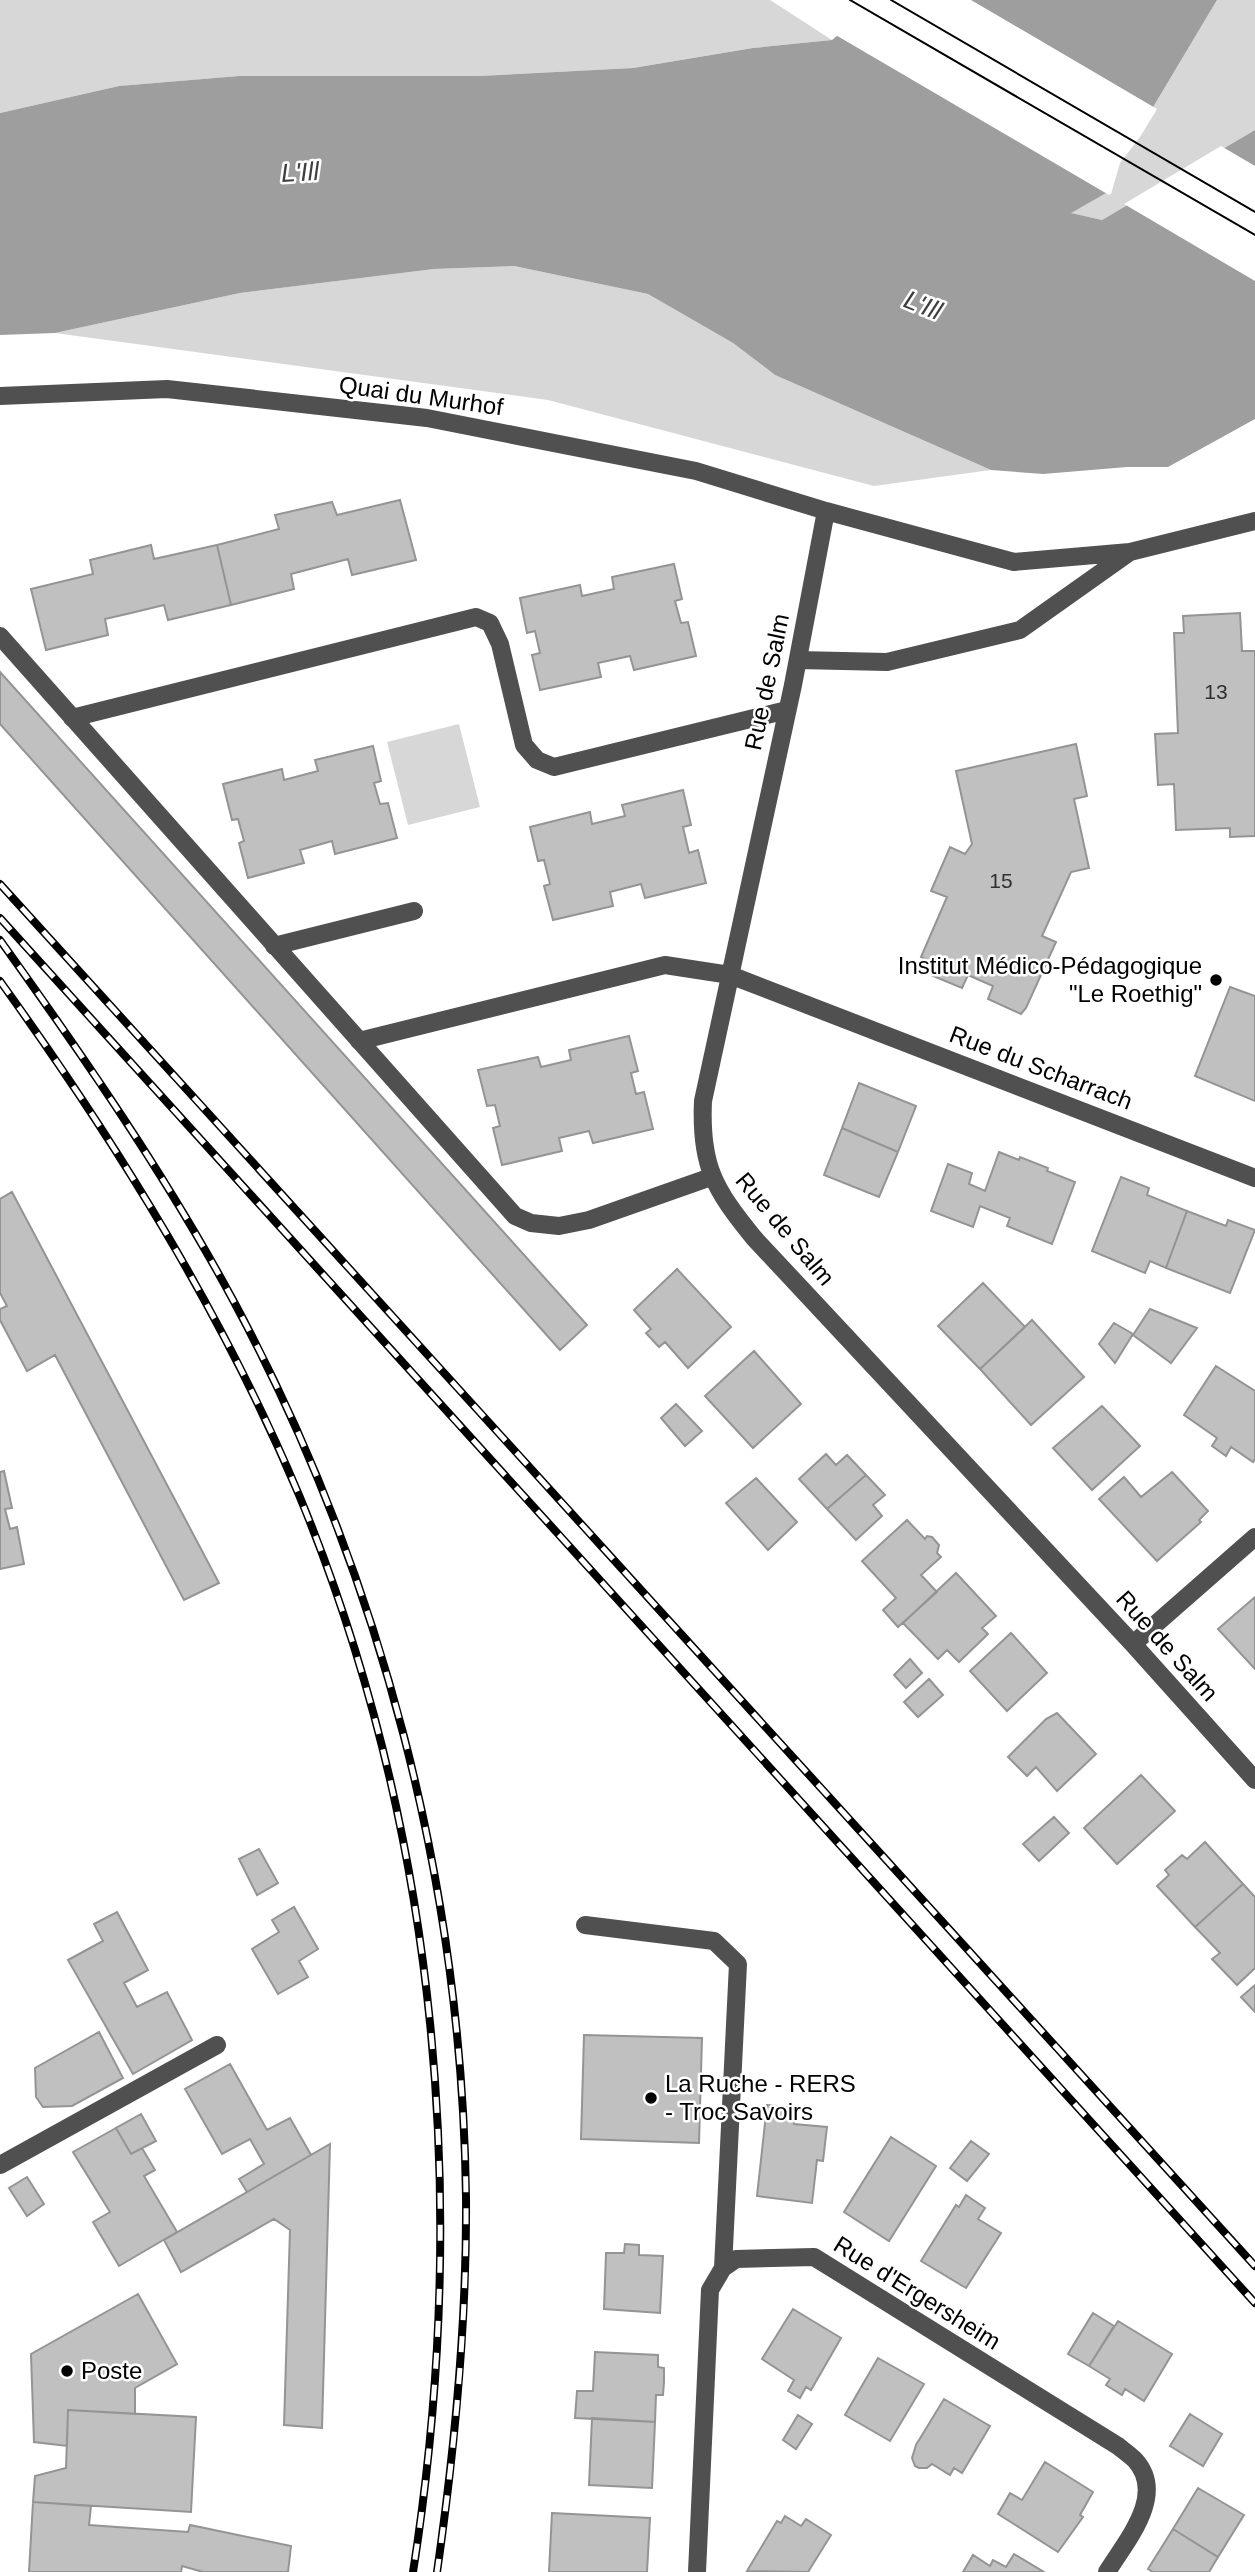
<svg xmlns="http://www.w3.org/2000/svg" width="1255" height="2572" viewBox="0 0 1255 2572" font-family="Arial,sans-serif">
<rect width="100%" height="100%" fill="#fff"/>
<path fill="#d7d7d7" d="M0 0H770L832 40 753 48 633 68 479 76H239L119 86 0 113Z
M1217 0H1255V130L1102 220 1070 213 1108 192 1116 161 1137 134Z
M514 266 648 294 733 343 775 375 991 470 874 486 548 400 55 333 240 293 434 269Z
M459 724 480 807 408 825 387 742Z"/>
<path fill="#9e9e9e" d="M880 0H1217L1137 134 1116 161 1108 192 1071 213 1102 220 1255 130V419L1168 467H1127L1043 474 991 470 775 375 733 343 648 294 514 266 434 269 240 293 55 333 0 335V113L119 86 239 76H479L633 68 753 48 832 40Z"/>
<path fill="#fff" d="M875 0H971L1157 109 1140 137 1120 163 1111 194 1109 195 834 34Z
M1221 146 1255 166V281L1124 204Z"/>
<path fill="#c0c0c0" stroke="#949494" stroke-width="2" d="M400 500 416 560 352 575 348 559 291 574 294 589 231 605 217 545 279 529 275 515 332 502 337 515Z
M151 545 154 559 217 545 231 605 168 620 164 605 131 613 105 619 108 635 46 650 31 589 93 574 90 560Z
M674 564 682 599 675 601 681 623 688 622 696 656 634 670 630 656 598 663 601 677 540 690 532 655 540 653 535 631 527 633 520 598 580 585 582 596 614 589 612 577Z
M1240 613 1242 651H1255V836L1230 837V828L1176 830 1174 784 1158 785 1155 734 1178 733 1174 633H1184L1183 616Z
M0 672 587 1325 560 1350 0 724Z
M1076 744 1087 796 1074 799 1089 868 1071 872 1042 936 1056 942 1026 1008 1021 1014 988 999 993 986 968 975 962 988 933 976 938 965 921 957 947 897 931 891 950 847 965 854 972 844 956 771Z
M373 746 381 781 374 783 380 804 388 803 397 838 335 854 332 841 300 850 304 863 248 878 239 843 244 841 238 819 232 820 223 784 282 769 284 780 318 771 315 760Z
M683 790 691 825 683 827 689 853 698 850 706 883 645 898 641 884 610 892 613 906 553 920 544 886 550 884 544 860 538 861 530 827 590 812 592 824 625 816 622 805Z
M1230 987 1255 996V1101L1195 1076Z
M629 1036 638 1071 631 1073 636 1094 644 1092 653 1129 593 1143 589 1131 559 1138 562 1151 502 1165 493 1128 500 1126 495 1105 487 1106 478 1070 538 1057 541 1067 571 1060 569 1050Z
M859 1083 916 1106 898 1152 842 1128Z
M842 1128 898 1152 879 1197 824 1175Z
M999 1152 1019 1160 1020 1157 1048 1168 1047 1171 1075 1182 1052 1244 1007 1226 1010 1218 980 1206 973 1227 931 1211 948 1164 972 1173 969 1184 985 1191Z
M1121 1177 1149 1188 1147 1195 1187 1211 1166 1268 1150 1261 1145 1273 1092 1251Z
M12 1192 219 1583 184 1600 55 1355 27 1371 0 1320V1309L7 1306 0 1293V1199Z
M1187 1211 1226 1226 1228 1220 1255 1230 1230 1293 1166 1268Z
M677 1269 731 1327 688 1368 665 1342 659 1347 646 1333 651 1329 634 1310Z
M983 1283 1025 1327 980 1369 938 1326Z
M1150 1309 1197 1328 1171 1363 1133 1335Z
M1032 1320 1084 1377 1031 1425 980 1369Z
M1114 1323 1133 1334 1115 1363 1099 1344Z
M754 1351 801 1404 753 1448 705 1396Z
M1216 1366 1255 1391V1459L1253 1462 1231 1447 1226 1456 1212 1446 1217 1438 1184 1415Z
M676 1404 702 1431 685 1446 661 1418Z
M1102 1406 1140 1446 1092 1490 1053 1448Z
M826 1454 836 1465 847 1455 866 1475 827 1509 799 1479Z
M4 1471 12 1508 5 1509 10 1529 17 1527 24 1564 0 1569V1472Z
M1172 1472 1208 1511 1199 1520 1201 1522 1157 1561 1099 1499 1124 1477 1141 1497Z
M866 1475 885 1495 873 1505 882 1516 856 1540 827 1509Z
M756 1478 797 1522 768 1550 726 1503Z
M907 1520 925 1539 927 1536 932 1537 939 1545 937 1553 941 1557 921 1575 937 1592 898 1627 883 1610 896 1598 862 1561Z
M956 1573 996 1616 982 1628 988 1634 959 1662 947 1650 938 1659 903 1623Z
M1255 1597V1669L1218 1629Z
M1011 1633 1047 1673 1007 1711 970 1671Z
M910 1659 922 1673 906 1688 894 1675Z
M929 1679 943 1695 918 1717 904 1702Z
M1057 1713 1096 1754 1057 1791 1036 1767 1027 1776 1008 1757 1046 1719Z
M1141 1775 1175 1811 1117 1864 1084 1828Z
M1054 1817 1069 1833 1039 1861 1023 1844Z
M1205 1842 1243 1884 1195 1927 1157 1886 1169 1875 1165 1870 1182 1855 1187 1859Z
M259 1849 278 1883 257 1895 239 1859Z
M1243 1884 1255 1897V1968L1237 1985 1212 1959 1220 1953 1195 1927Z
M294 1907 318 1949 299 1961 308 1977 278 1994 252 1949 279 1932 272 1920Z
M117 1912 148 1970 124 1983 137 2007 167 1992 192 2040 133 2074 68 1960 103 1941 94 1924Z
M1255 1985V2012L1241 1997Z
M99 2032 123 2078 72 2106 43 2107 36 2097 35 2068Z
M584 2035 702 2038 699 2143 581 2139Z
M230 2064 267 2130 290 2118 311 2155 247 2192 239 2179 264 2164 250 2139 222 2154 185 2089Z
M767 2105 795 2108 794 2124 827 2127 823 2161 817 2160 812 2203 757 2196Z
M141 2114 156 2141 131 2154 116 2128Z
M116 2128 131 2154 142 2148 155 2170 144 2176 177 2232 119 2266 93 2222 110 2212 73 2152Z
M891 2137 936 2166 889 2241 844 2212Z
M971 2141 989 2154 967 2181 950 2168Z
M330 2144 322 2428 284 2425 290 2230 274 2219 181 2272 164 2240Z
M27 2177 44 2204 27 2216 9 2188Z
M966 2195 985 2208 978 2219 1001 2233 966 2288 921 2261 956 2205 959 2207Z
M625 2244 639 2245V2255L663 2256 660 2313 604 2309 606 2253H624Z
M138 2294 177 2364 135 2388V2414L68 2410 67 2446 34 2442 31 2354Z
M793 2309 841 2338 811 2390 806 2387 800 2398 788 2391 794 2380 762 2359Z
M1093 2313 1114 2326 1089 2366 1068 2354Z
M1118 2321 1172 2354 1144 2401 1125 2389 1122 2395 1106 2385 1110 2379 1089 2366Z
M595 2352 658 2355V2367L664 2368V2382L663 2395H656L655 2422 575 2418 577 2391H593Z
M878 2358 924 2384 890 2441 845 2415Z
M944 2399 990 2426 962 2473 954 2468 950 2475 932 2464 927 2468H919L915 2466 912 2458 916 2445Z
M68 2410 196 2417 191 2512 33 2502 35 2476 66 2468Z
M1190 2414 1222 2434 1203 2466 1170 2446Z
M798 2415 812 2424 796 2449 783 2440Z
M592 2418 655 2422 652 2488 589 2485Z
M1045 2462 1093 2492 1080 2515 1083 2517 1058 2552 998 2514 1010 2493 1022 2500Z
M1198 2488 1244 2515 1218 2557 1173 2529Z
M33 2502 91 2506 89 2525 188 2532 190 2525 291 2546 288 2572H203L182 2566 181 2572H29Z
M552 2513 650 2518 647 2572H549Z
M785 2516 801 2526 806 2519 831 2535 808 2572 747 2571 777 2521 781 2523Z
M1173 2529 1218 2557 1209 2572H1153L1148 2569Z
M1014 2554 1044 2572H963L973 2555 990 2566 993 2560 1006 2567Z"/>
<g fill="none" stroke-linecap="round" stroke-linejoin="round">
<path stroke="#505050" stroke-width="18" d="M0 396 167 389 427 418 696 471 826 511 1014 562 1130 552 1255 521
M826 511 793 685 703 1101C700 1165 714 1189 754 1238L1133 1644 1255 1780
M0 636 515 1216 531 1223 559 1226 589 1220 711 1177
M798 660 887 662 1020 630 1130 552
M72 718 476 617 490 623 500 644 524 745 537 760 554 767 787 710
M274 946 414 911
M359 1041 665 965 730 975 1255 1178
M1133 1644 1255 1537
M585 1925 714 1941 738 1964 723 2268
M0 2165 217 2045
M697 2572 710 2290 723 2268 736 2259 814 2257 1118 2446C1124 2451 1130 2455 1135 2460 1167 2495 1126 2541 1107 2572"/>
<path stroke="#000" stroke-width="2" d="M850 0 1255 235
M891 0 1255 212"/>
<defs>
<path id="rail" d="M0 884 1255 2266
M0 918 1255 2303
M0 940C83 1056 165 1174 233 1300 381 1575 462 1885 466 2197 467 2323 455 2447 437 2572
M0 981C116 1142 222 1312 299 1495 440 1835 470 2210 413 2572"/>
</defs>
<use href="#rail" stroke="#000" stroke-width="8"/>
<use href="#rail" stroke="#fff" stroke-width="5" stroke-dasharray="16" stroke-linecap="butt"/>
</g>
<g fill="#000" stroke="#fff" stroke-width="2.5">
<circle cx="1216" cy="980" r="7"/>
<circle cx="651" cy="2098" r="7"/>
<circle cx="67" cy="2371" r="7"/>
</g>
<g text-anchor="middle" stroke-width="5" stroke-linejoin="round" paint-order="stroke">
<g font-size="21" fill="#303030">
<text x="1216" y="699">13</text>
<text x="1001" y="888">15</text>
</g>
<g font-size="24" fill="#000" stroke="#fff">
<text transform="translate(421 396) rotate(8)" y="8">Quai du Murhof</text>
<text transform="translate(767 682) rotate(-78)" y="8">Rue de Salm</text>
<text transform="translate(1041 1068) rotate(21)" y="8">Rue du Scharrach</text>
<text transform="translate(785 1229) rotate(50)" y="8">Rue de Salm</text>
<text transform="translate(1167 1646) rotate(48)" y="8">Rue de Salm</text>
<text transform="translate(917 2293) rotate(32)" y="8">Rue d'Ergersheim</text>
</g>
<g font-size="24" fill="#000" stroke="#fff" text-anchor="start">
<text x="1202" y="974" text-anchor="end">Institut Médico-Pédagogique<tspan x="1202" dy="28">"Le Roethig"</tspan></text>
<text x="665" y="2092">La Ruche - RERS<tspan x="665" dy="28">- Troc Savoirs</tspan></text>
<text x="81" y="2379">Poste</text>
</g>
<g font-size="26" font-style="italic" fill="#3f3f3f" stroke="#fff">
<text transform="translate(300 172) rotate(-3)" y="9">L'Ill</text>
<text transform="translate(923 305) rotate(22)" y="9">L'Ill</text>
</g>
</g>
</svg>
